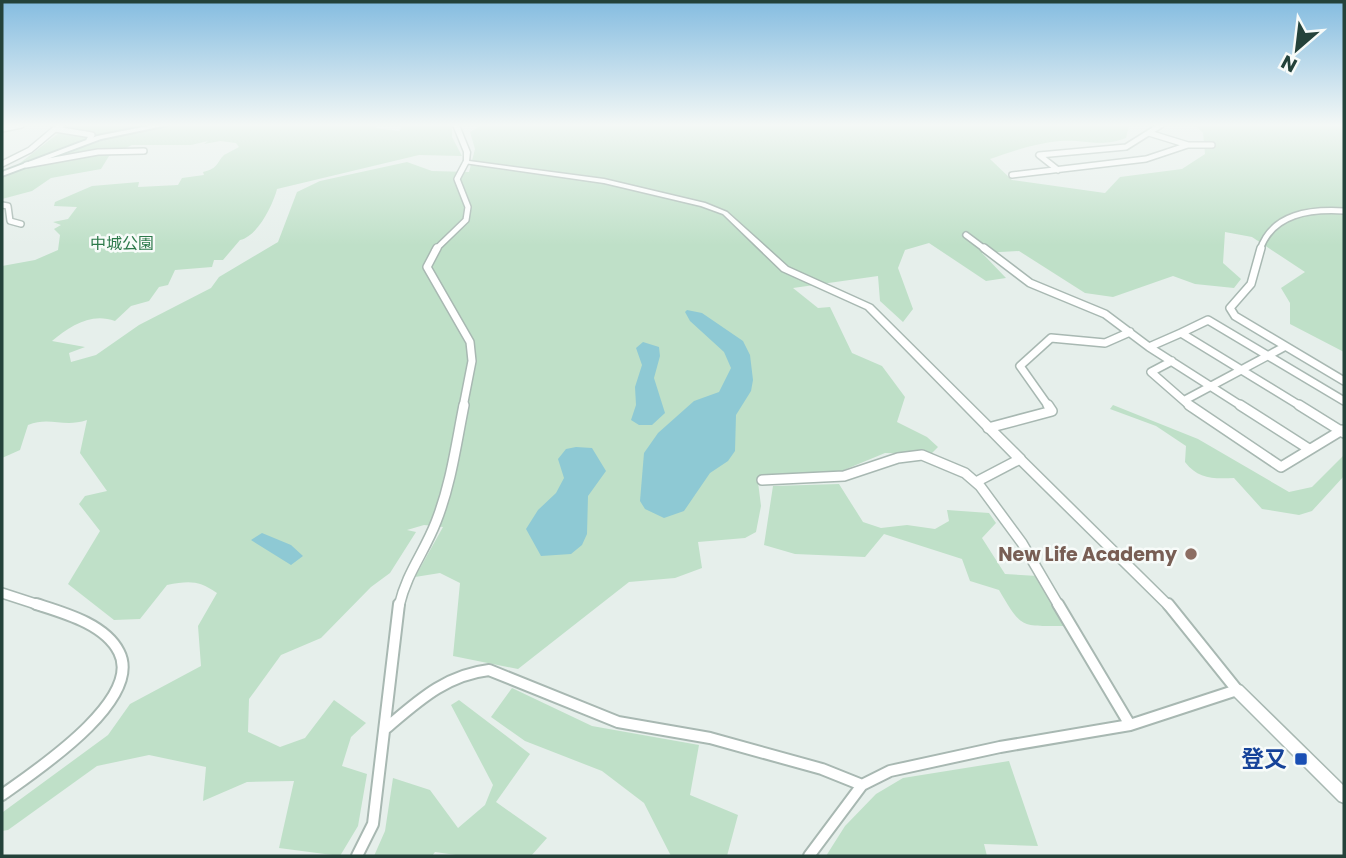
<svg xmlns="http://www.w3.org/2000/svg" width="1346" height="858" viewBox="0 0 1346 858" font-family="Poppins,'Noto Sans JP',sans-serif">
<rect width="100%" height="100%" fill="#e6efeb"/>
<path fill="#bfe0c8" d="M69 125H376V128L399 131 403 125H452V137L462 156 419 155 277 189C273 205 257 237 240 240L223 260H214L212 267 175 270 168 285 159 287 149 301 131 306 115 321C91 312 70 326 52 341L85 347 69 353 71 362 96 355 139 325 211 288 219 277 278 242 297 192 320 181 407 162 432 171 469 172 475 149 470 132 482 125H1133L1129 126 1126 138C1100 148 1086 139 1060 141 1037 143 1012 151 990 159L1012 180 1105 193 1120 177 1182 169 1205 154 1203 133 1195 125H1344V352L1290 324V303L1281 288 1305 272 1252 237 1225 232 1223 263 1241 279 1234 288 1195 284 1173 276 1113 297 1085 293 1019 251 982 253 1006 278 986 281 929 243 905 250 898 268 913 309 903 322 880 301 878 276 793 288 818 308 830 307 852 353 882 366 905 397 897 422 927 437 938 447 931 454 885 453 827 477 758 482 761 506 756 532 745 538 698 542 702 568 675 578 629 582 518 669 453 656 460 583 440 573 415 577 443 527 424 525 407 530 416 532 390 573 371 587 321 638 281 655 249 699 248 732 280 747 305 738 334 700 366 723 351 737 342 766 367 774 358 826 340 856 279 848 294 781 247 782 203 801 206 767 149 755 97 766 8 830 2 831 3 812 108 735 130 704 201 666 198 626 217 593C198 580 189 581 167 585L140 619 114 620 68 584 100 531 79 504 85 496 107 491 80 453 87 420C63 428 50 416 28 425L20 450 2 458V266L35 260 58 250 60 235 54 229 61 225 53 222 68 219 77 207 54 206 55 202 92 186 139 182 138 187 178 185 182 178 204 175 203 172C219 168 216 163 224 155L239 147 236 143 220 141 204 144 208 141 191 145H132L109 156 101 169 51 178 32 191 2 199V177Z
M1113 405 1198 439 1289 492 1312 487 1344 455V476L1312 511 1299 515 1262 509 1234 478C1213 479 1198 479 1185 462L1186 446 1156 426 1110 409Z
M839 484 863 522 881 528 907 525 935 529 949 521 947 510 989 513 996 523 982 538 1005 574 1038 576 1065 626C1020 626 1022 629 999 590L970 581 962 559 884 534 865 557 795 554 764 545 773 486Z
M512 688 592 726 699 745 690 795 738 815 727 856H671L644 803 602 771 525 741 491 717Z
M459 700 530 754 496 802 547 838 531 856H463L435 852 432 856H374L385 831 393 778 430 790 458 828 485 805 493 785 451 705Z
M1009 761 1038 846 984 844 987 856H826L845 826 876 794 903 778Z"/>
<path fill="#8ec9d4" d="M687 310 702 313 743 341 750 355 753 380 751 391 736 415 735 451 728 461 710 473 684 511 664 518 645 509 640 501 644 453 658 433 694 401 719 392 731 368 724 352 690 321 685 312Z
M643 342 659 347 660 356 654 378 665 413 652 425H639L631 420 636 405 635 387 642 365 636 348Z
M576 447 592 448 606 471 588 496 587 534 582 545 571 554 541 556 526 529 538 510 556 493 564 478 558 459 566 449Z
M262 533 291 545 303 556 291 565 251 540Z"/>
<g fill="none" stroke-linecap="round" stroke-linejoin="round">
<defs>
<path id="minor-far3" d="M62 125 55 129 92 135 89 140
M2 129 21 125
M1149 133 1188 145H1212
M2 164 30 150 55 129
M26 165 98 152 144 151
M1058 170 1039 155 1126 147 1161 125
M1012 175 1146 159 1188 145
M2 205 8 206 10 221 21 224
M966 235 986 250
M435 250 466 220 468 207 457 179 466 162
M1260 250C1272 213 1311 209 1344 211"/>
<path id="minor-far2" d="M437 248 427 267 470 342 472 361 463 407
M984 248 1030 283 1105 314 1149 347 1181 333 1302 407
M1261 248 1251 284 1230 308 1235 316 1344 381
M1181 333 1208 320 1344 401
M1149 347 1243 407
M1172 361 1151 372 1191 407
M1185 400 1284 347
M1049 407 1020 366 1051 338 1105 343 1130 332"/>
<path id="minor-far1" d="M1189 405 1281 467 1342 430
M1240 405 1309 449
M1299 405 1344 433
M988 428 1052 411 1048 405
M762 480 844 476 898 458 922 455 965 473 980 486 1022 543 1059 606
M976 482 1020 459 1169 606
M2 593 42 606
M399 606C407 572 424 553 436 522 451 484 456 445 464 405"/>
<path id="minor" d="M1058 604 1130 725
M385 729C417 702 445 675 489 670L618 722 710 738 822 769 862 785
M2 795C34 772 144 700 119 652 105 624 64 613 36 604
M357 856 373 824 399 604
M809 856 862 785 890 771 1000 747 1130 725 1237 690 1168 604"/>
<path id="tertiary" d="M453 125H459L470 152 469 161 604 179 705 203 727 212 788 267 872 305 1024 456 1025 459 1024 462H1016L866 309 782 271 723 214 701 206 604 183 464 163V152Z
M1237 684 1242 686 1344 786V803L1339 801 1232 694 1231 690 1232 686Z"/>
<path id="secondary" d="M153 125H168L101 139 2 176V172L97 136Z"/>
</defs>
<use href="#minor-far3" stroke="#a8b8b2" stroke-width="8"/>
<use href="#minor-far2" stroke="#a8b8b2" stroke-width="10"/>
<use href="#minor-far1" stroke="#a8b8b2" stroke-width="12"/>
<use href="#minor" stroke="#a8b8b2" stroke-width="14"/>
<use href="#tertiary" stroke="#a8b8b2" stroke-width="3"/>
<use href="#secondary" stroke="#a4bbb3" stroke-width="4"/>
<use href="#minor-far3" stroke="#fff" stroke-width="5"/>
<use href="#minor-far2" stroke="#fff" stroke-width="7"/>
<use href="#minor-far1" stroke="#fff" stroke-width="9"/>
<use href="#minor" stroke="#fff" stroke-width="10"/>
<use href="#tertiary" fill="#fff" fill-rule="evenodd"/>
<use href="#secondary" fill="#fff" fill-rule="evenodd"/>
</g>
<linearGradient id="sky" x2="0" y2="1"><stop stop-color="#84bce0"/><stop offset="0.51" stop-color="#f4f8f6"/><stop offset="1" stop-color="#f4f8f6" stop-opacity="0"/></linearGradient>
<rect width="1346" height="245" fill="url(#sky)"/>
<circle fill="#8d6e63" stroke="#f7fbf9" stroke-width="2.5" cx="1191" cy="554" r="7"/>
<rect fill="#1a4fb4" stroke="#f7fbf9" stroke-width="2.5" x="1294" y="752" width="14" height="14" rx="3.5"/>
<g text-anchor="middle" stroke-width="5" stroke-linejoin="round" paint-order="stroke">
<g font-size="16" fill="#2d7a4b" stroke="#f7fbf9">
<text x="122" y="249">中城公園</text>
</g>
<g font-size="19" font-weight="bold" fill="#785e54" stroke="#f7fbf9" text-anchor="end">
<text x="1177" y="561">New Life Academy</text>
</g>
<g font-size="23" font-weight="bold" fill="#164399" stroke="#f7fbf9" text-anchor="end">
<text x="1287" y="767">登又</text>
</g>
</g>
<rect width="1346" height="858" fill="none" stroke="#24423a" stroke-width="7"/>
<g transform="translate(1297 49) rotate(208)" stroke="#f7fbf9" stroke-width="5" paint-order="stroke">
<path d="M0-5L12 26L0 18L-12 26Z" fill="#24423a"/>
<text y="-10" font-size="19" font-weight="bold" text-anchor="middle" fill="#24423a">N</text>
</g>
</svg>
